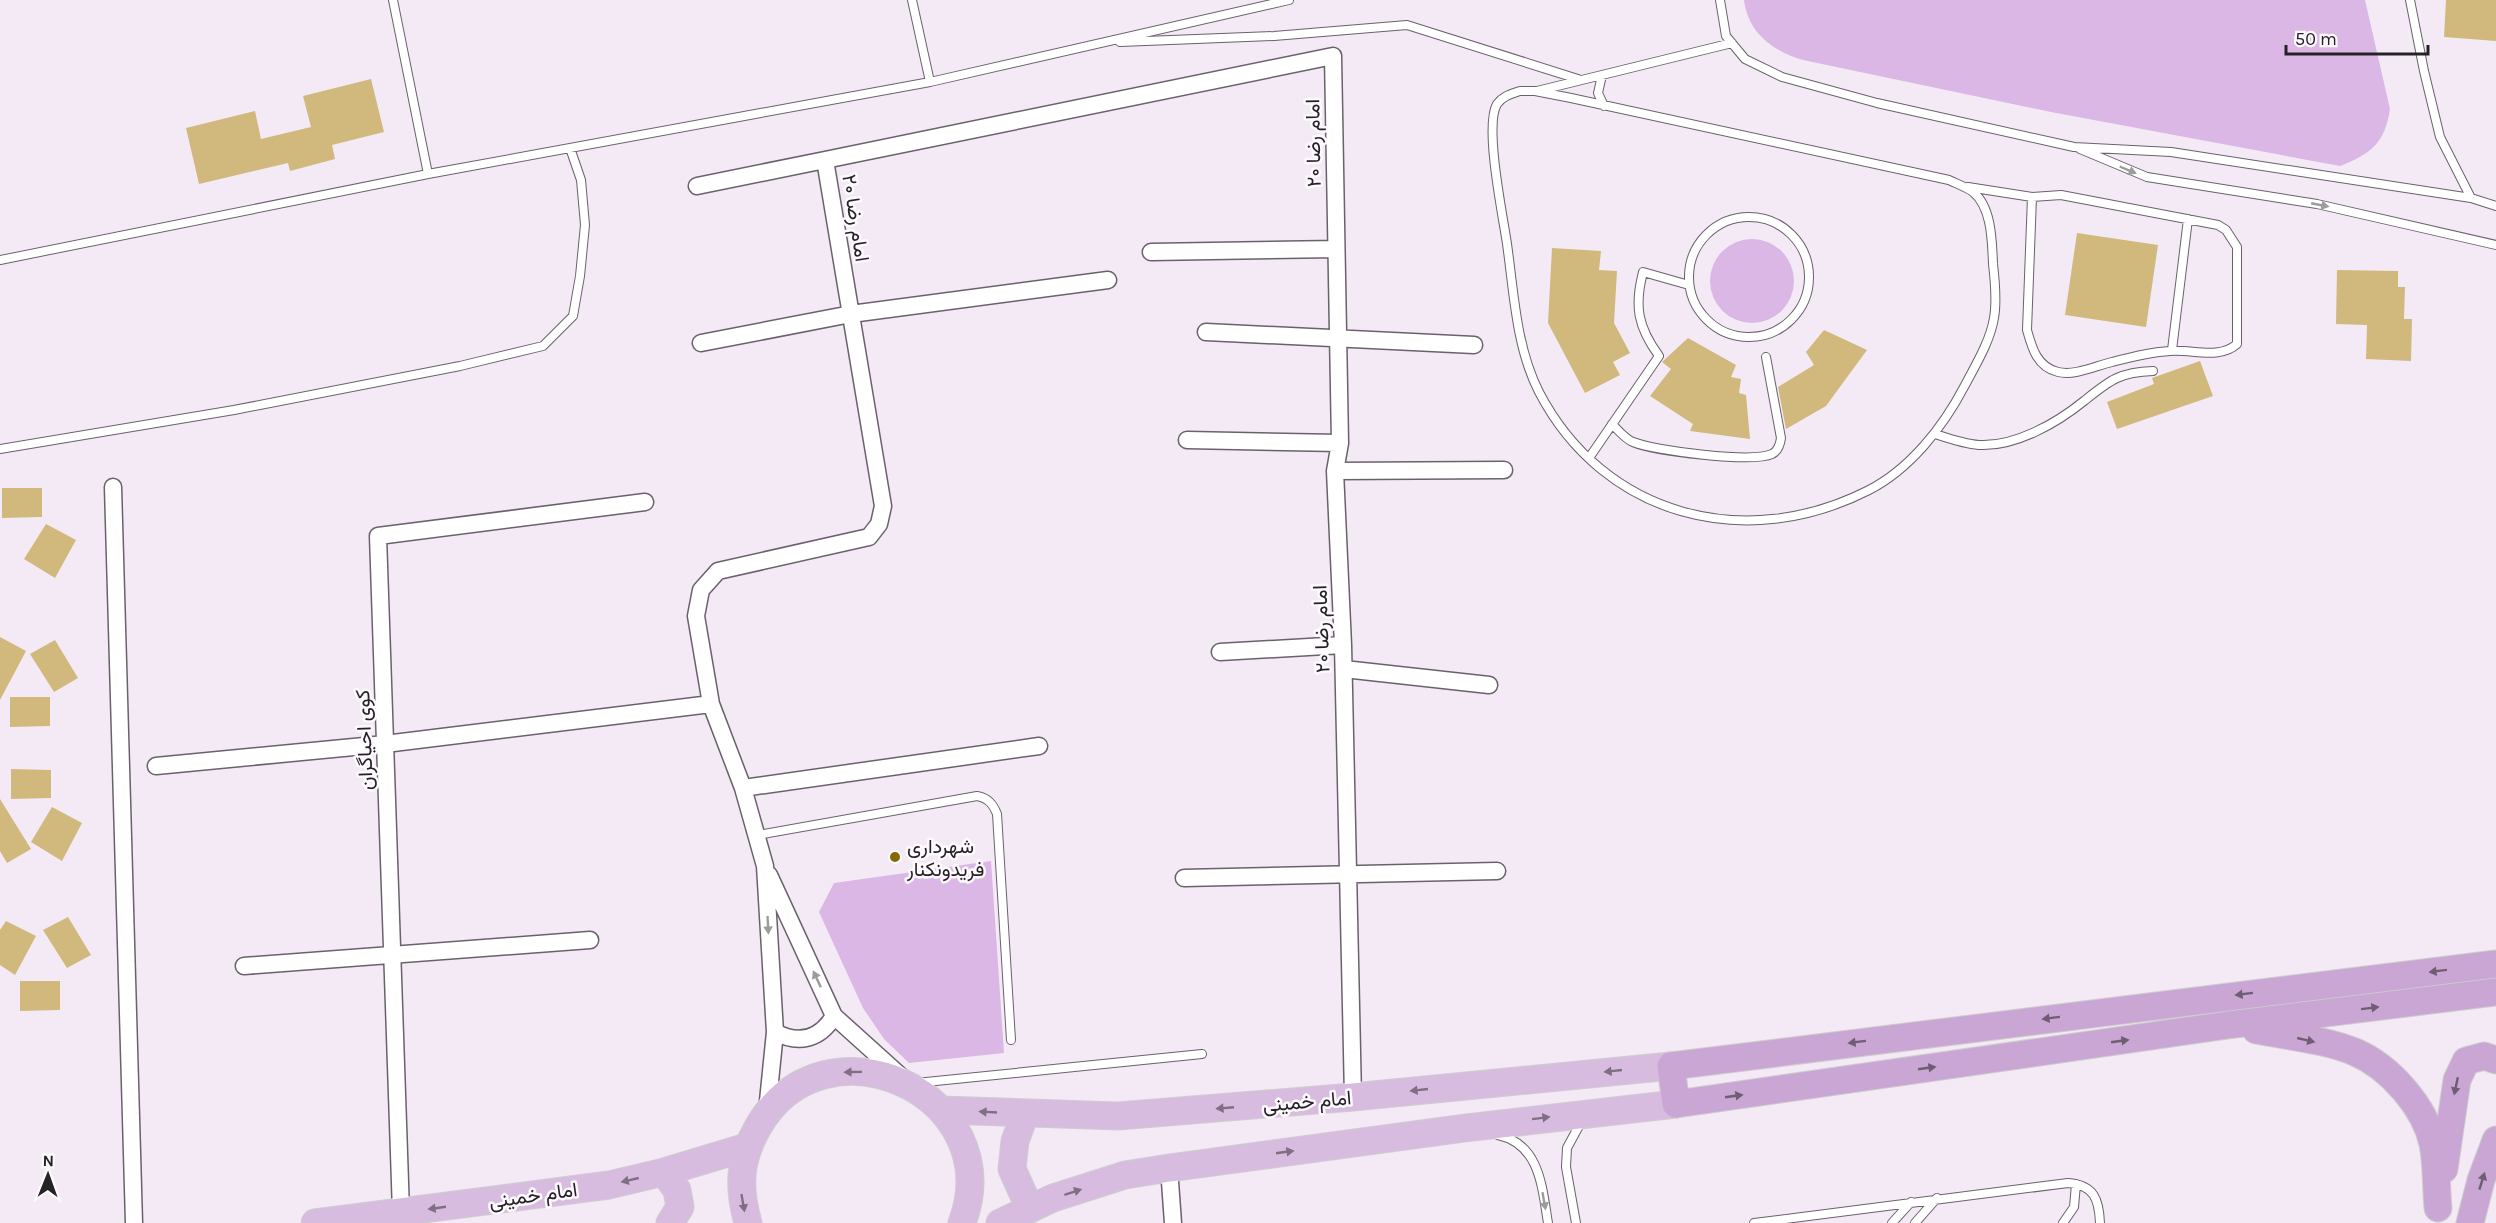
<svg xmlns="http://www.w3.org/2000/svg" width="2496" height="1223" viewBox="0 0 2496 1223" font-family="Karla,Vazirmatn,sans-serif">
<rect width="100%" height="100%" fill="#f4eaf6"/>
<path fill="#dbb7e5" d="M1744 0H2365L2390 109C2385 143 2371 154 2340 166L2051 112 1803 60C1773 51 1748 33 1744 0Z
M1710 281a42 42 0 1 1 84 0a42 42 0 1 1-84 0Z
M991 861 1004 1053 909 1063 884 1039 863 1008 819 912 834 883Z"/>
<path fill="#d1b87c" d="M2446 0H2496V41L2444 37Z
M371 79 384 132 332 145 335 159 290 171 288 163 199 184 186 128 255 111 261 139 311 127 303 96Z
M2077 233 2158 245 2146 327 2065 315Z
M1552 248 1601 251 1599 270 1617 271 1614 323 1630 353 1613 362 1620 375 1585 393 1548 323Z
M2337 270 2398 271V287H2405L2404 319H2412L2411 361 2366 359 2367 325 2336 324Z
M1824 330 1867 350 1826 406 1786 429 1778 387 1814 365 1806 352Z
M1688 338 1736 365 1731 377 1741 379 1739 393 1746 395 1750 439 1690 431 1693 424 1650 396 1671 369 1662 362Z
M2200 361 2213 396 2117 429 2107 402 2154 384 2152 378Z
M2 488H42V517L2 518Z
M46 524 76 540 55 578 24 559Z
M0 637 26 651 0 700Z
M55 640 78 678 54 692 30 654Z
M10 697H50V726L10 727Z
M11 769 51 770V798L11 799Z
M0 799 31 849 7 863 0 851Z
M52 807 82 823 62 861 31 842Z
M68 917 91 955 67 968 43 930Z
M6 921 36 936 15 975 0 965V930Z
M20 981H60V1010L20 1011Z"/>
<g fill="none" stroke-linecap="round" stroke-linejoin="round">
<defs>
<path id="service" d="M393 0 428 174
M912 0 930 82
M1720 0 1726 36 1745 59 1782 77 1877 103 2074 147 2171 152 2471 198
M2410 0 2424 71 2440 137 2471 198 2496 206
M1120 42 1274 36 1407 25 1581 80
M1602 75 1598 93 1604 106
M1520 91H1535L1571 98 1949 180C1957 184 1966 187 1973 192 1992 207 1992 242 1993 264 1995 281 1997 301 1994 318 1990 342 1975 366 1964 387 1943 427 1910 469 1869 490 1746 553 1604 517 1539 392 1516 347 1514 293 1507 244 1503 216 1484 126 1497 104 1503 96 1511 94 1520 91Z
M1537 91 1732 43
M2080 149 2147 177 2317 204 2496 245
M1968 187 2032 197 2061 195 2218 225 2226 230 2237 247V344C2219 360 2192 349 2170 351 2151 352 2131 357 2112 362 2095 366 2075 376 2058 372 2037 367 2032 348 2027 330L2032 197
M1689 277a60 60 0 1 1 120 0a60 60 0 1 1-120 0Z
M0 260 428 174 930 82 1289 0
M2172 350 2188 219
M1612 424C1618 430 1625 439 1633 442 1655 451 1752 463 1772 454 1778 451 1780 445 1781 438L1766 357
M1935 434C1950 439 1964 444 1979 445 2015 447 2057 423 2084 401 2109 381 2119 372 2153 371
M0 449 234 410 460 366 543 346 573 316 580 276 585 225 581 180 570 148
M1589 458 1659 356C1638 327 1634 307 1643 272L1689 285
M758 835 977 796C988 798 993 804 997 814L1011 1040
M916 1083 1202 1054
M1498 1135C1540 1144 1542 1187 1548 1223
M1576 1223 1566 1167 1567 1148 1580 1124 1584 1122
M1754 1223 2068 1183C2094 1185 2099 1199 2100 1223
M1892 1223 1911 1202
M1915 1223 1937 1198
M2063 1223 2074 1207 2076 1184"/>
<path id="minor" d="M697 186 825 160
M1151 252 1336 249
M1206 332 1474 345
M701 343 851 314 1108 280
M1187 440 1340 443
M1335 471 1504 470
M113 487 134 1223
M1220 652 1343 645
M1344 669 1489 685
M156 766 385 744 711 704
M743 788 1039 746
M769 875 834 1016 905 1080
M1184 878 1497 871
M244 966 590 940
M775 1032C799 1045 820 1039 834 1016
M767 1111 775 1032 765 866 743 788 711 704 696 616 701 590 718 571 869 537 879 524 883 506 825 160 1333 56 1340 443 1335 471 1343 645 1353 1097
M1169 1168 1173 1223
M401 1212 378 536 645 502"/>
<path id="primary" d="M942 1110 1118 1116 1353 1097 1671 1066
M1025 1114 1015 1141 1012 1169 1030 1209
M664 1172 677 1190 680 1207 670 1223
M315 1223 609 1185 664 1172 747 1147
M748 1223C738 1187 739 1160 758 1127 825 1010 1010 1095 962 1223
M1000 1223 1053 1198 1125 1175 1169 1168 1465 1128 1676 1104"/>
<path id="trunk" d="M2496 964 1671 1066 1676 1104 2228 1025 2496 992
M2256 1030C2287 1036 2326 1040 2355 1052 2390 1067 2425 1107 2433 1144 2437 1165 2436 1187 2438 1208
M2444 1169 2457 1080 2466 1061 2484 1056 2496 1060
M2470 1223 2481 1180 2496 1140"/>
</defs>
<use href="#service" stroke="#6a616c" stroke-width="10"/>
<use href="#minor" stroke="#6a616c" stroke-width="19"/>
<use href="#primary" stroke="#cfcecf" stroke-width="29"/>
<use href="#trunk" stroke="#cfcecf" stroke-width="29"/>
<use href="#service" stroke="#fff" stroke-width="8"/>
<use href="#minor" stroke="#fff" stroke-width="16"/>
<use href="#primary" stroke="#d7bcdf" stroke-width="27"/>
<use href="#trunk" stroke="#caa6d4" stroke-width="27"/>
</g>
<defs><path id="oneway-solid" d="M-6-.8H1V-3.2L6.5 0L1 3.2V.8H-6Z" transform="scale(1.5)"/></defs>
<g fill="#9d9c9d">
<use href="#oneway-solid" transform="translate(2128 170) rotate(23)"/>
<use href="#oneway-solid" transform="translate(2320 205) rotate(11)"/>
<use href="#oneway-solid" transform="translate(768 925) rotate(87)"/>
<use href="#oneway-solid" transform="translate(817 979) rotate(-115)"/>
<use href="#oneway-solid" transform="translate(1544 1201) rotate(80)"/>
</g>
<g fill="#6f5d74">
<use href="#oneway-solid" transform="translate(2438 971) rotate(173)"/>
<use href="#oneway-solid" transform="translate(2244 994) rotate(173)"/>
<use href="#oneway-solid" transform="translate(2370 1008) rotate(-7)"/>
<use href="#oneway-solid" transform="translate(2051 1018) rotate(173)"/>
<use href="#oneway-solid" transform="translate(2306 1040) rotate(13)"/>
<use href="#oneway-solid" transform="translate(2120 1041) rotate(-8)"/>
<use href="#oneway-solid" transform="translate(1857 1042) rotate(173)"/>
<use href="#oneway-solid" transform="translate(1927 1068) rotate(-8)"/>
<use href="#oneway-solid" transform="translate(2456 1086) rotate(102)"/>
<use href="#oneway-solid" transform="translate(1734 1096) rotate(-8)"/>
<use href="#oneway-solid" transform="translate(2482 1181) rotate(-73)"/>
</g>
<g fill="#7e6f82">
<use href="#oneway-solid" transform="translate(1613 1071) rotate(174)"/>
<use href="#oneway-solid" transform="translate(853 1072) rotate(179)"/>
<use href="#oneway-solid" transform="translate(1419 1090) rotate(174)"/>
<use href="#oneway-solid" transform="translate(1225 1108) rotate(175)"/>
<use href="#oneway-solid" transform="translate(988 1112) rotate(-177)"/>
<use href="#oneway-solid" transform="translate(1541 1118) rotate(-7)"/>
<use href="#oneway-solid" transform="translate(1285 1152) rotate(-8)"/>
<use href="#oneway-solid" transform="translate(630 1180) rotate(167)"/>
<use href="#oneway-solid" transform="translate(1073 1192) rotate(-18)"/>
<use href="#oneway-solid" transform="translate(743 1203) rotate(80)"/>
<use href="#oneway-solid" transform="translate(437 1208) rotate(172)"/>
</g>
<circle fill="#866701" stroke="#fdf9fe" stroke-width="2" cx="895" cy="857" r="6"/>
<g text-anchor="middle" stroke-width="5" stroke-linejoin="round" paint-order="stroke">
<g font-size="20" fill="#252226" stroke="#fdf9fe">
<text transform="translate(1313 143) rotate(-91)" y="7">امام رضا ۲۰</text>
<text transform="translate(856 218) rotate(81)" y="7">امام رضا ۲۰</text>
<text transform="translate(1321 629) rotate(-92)" y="7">امام رضا ۲۰</text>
<text transform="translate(364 740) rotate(-92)" y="7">کوی احیاگران</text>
<text transform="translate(1307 1101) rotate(-5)" y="7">امام خمینی</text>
<text transform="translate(533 1195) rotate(-8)" y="7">امام خمینی</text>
</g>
<g font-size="20" fill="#252226" stroke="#fdf9fe" text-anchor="start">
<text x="907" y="853">شهرداری<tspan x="907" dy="23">فریدونکنار</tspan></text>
</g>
</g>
<g transform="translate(48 1175) rotate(1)" stroke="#fdf9fe" stroke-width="4.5" paint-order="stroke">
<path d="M0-4.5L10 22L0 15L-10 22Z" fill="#252226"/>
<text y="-9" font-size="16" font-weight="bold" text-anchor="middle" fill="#252226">N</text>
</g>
<path d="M2286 45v9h142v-9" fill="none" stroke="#252226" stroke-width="3"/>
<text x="2295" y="45" font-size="18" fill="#252226" stroke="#fdf9fe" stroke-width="4.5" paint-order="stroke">50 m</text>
</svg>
